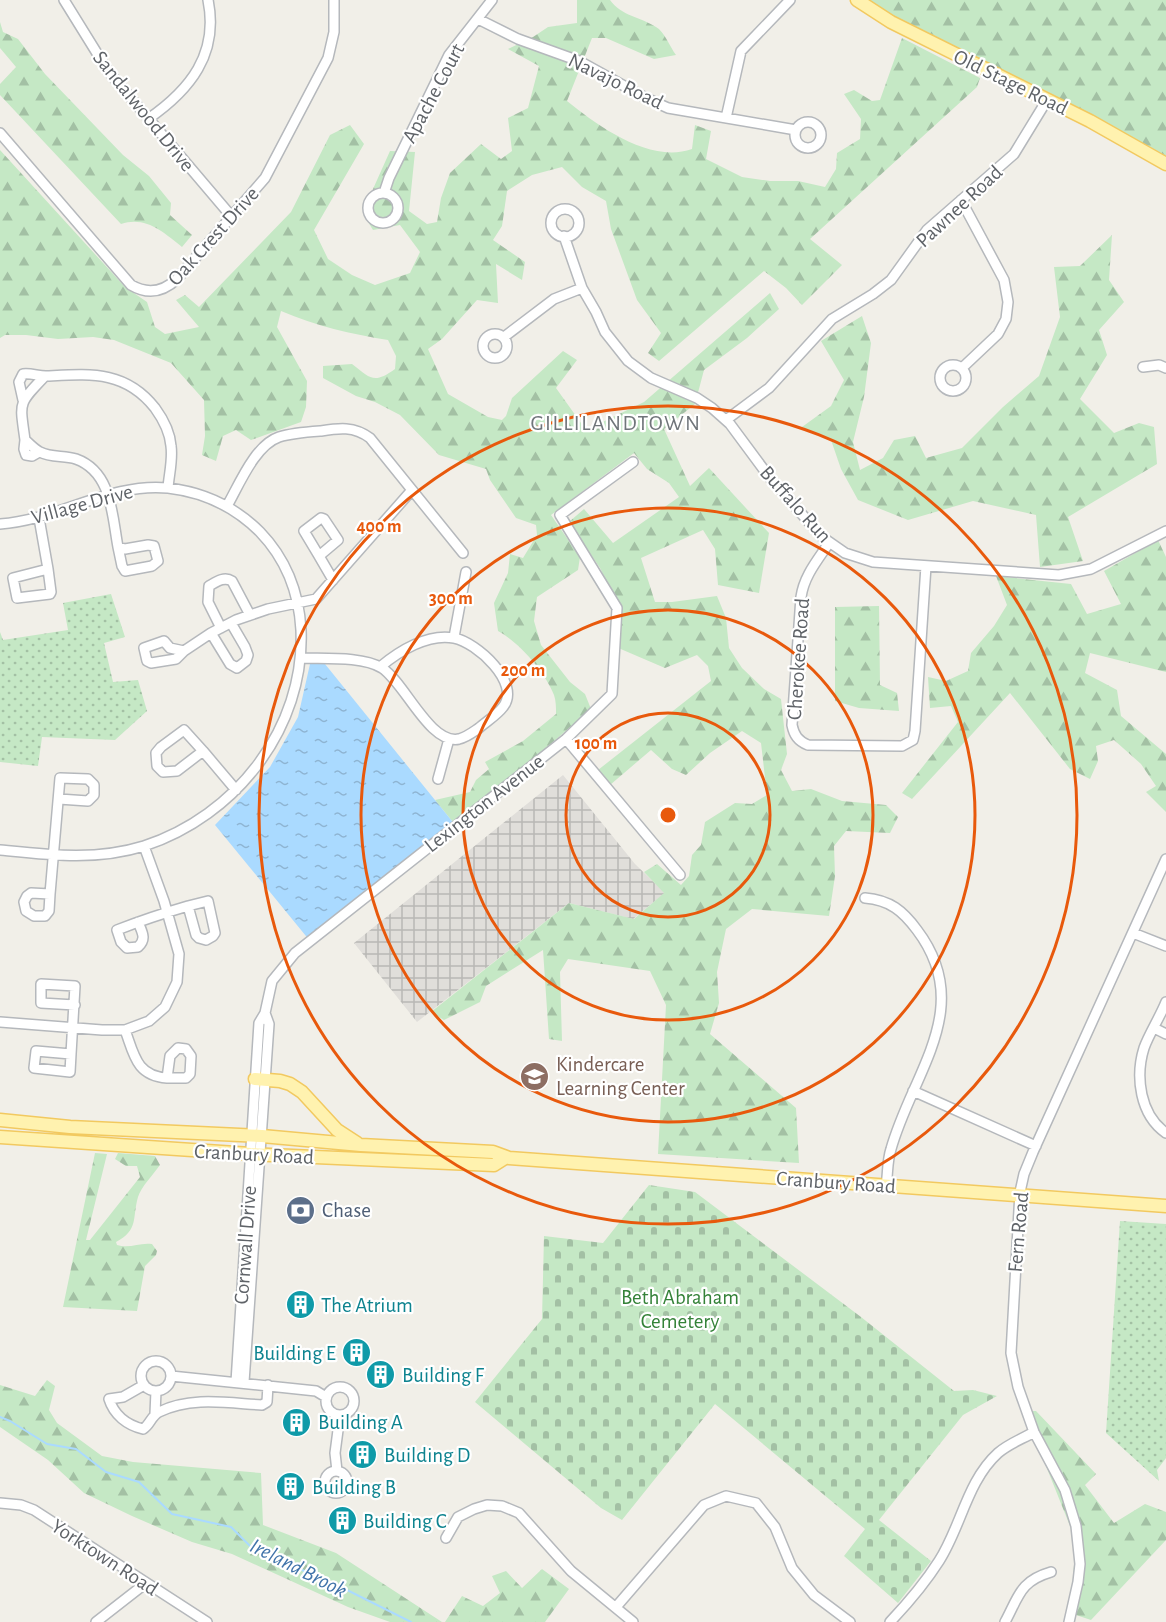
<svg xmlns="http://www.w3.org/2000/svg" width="1166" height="1622" viewBox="0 0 1166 1622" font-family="'Alegreya Sans',sans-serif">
<defs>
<pattern id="industrial-grid" width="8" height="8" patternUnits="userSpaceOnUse" patternTransform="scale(1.5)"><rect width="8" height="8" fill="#e0deda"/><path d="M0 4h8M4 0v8" fill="none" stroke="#b9b8b5"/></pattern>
<pattern id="grass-dots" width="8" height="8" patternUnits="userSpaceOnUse" patternTransform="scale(1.5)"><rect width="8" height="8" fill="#c5e8c5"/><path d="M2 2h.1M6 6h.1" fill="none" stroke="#a3c0a4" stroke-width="1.8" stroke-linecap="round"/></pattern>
<pattern id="forest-firs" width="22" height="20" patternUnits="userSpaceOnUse" patternTransform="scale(1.5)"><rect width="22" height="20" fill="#c5e8c5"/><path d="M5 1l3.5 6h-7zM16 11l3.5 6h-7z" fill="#a3c0a4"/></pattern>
<pattern id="cemetery-stones" width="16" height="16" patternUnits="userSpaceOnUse" patternTransform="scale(1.5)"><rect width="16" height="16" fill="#c5e8c5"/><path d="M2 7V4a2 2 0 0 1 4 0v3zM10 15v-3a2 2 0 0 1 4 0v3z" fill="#a3c0a4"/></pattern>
<pattern id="water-ripples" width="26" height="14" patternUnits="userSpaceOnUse" patternTransform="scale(1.5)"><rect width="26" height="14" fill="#aadaff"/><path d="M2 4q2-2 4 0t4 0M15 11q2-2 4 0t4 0" fill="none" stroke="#8eb4d2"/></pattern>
</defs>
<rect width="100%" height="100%" fill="#f1efe8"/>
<path fill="url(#industrial-grid)" d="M563 775 635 864 665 893 633 919 569 903 417 1022 354 943Z"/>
<path fill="url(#grass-dots)" d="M111 594 125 637 104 643 113 682 138 680 147 711 115 740 42 737 38 766 0 762V632L3 640 68 630 63 603Z
M1120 1221 1166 1224V1458L1157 1470 1159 1481 1106 1433Z"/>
<path fill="url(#forest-firs)" d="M577 0H610C621 16 641 17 656 27 664 31 670 47 676 55L654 59 606 38H592L567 101C598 126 650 164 692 149L695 125 711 131 706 159 742 177 770 181H798L825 187 836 169 837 153 860 139 861 119 844 94 854 90 872 101 880 100 902 38 980 78 977 87 810 239 842 265 802 305 786 288 764 271 659 361 648 353 661 333 637 300 611 229 606 201 582 187 562 167 532 175 507 191 502 226 493 240 525 262 522 280 496 264 498 303 477 300 442 339 428 349 448 394 488 417 502 420 506 416 512 398 563 351 577 360 556 388 586 430 644 402 770 293 779 309 747 338 704 370 695 404 664 429 690 486 709 468 769 533 759 593 718 585 715 549 703 530 641 558 655 602H672L717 596 726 618 729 648 742 668 764 689 781 699 787 754 781 770 792 791 811 789 842 801 886 805 898 817 890 833 846 831 834 846 835 876 829 916 752 909 726 929 717 972 719 1003 710 1034 796 1108 799 1163 658 1154 666 1005 650 971 568 959 560 972 562 1041 549 1039 543 950 486 986 480 1002 444 1020 431 1012 569 903 634 919 664 893 644 872 657 864 681 885 689 876 692 855 701 845 705 822 735 803 752 804 767 795 761 743 742 731 710 753 686 775 672 769 651 750 610 785 598 770 711 681 708 666 697 655 665 668 616 647 622 611 600 568 569 522 584 509 613 543 679 497 669 483 647 469 634 453 551 515 580 557 578 570 537 597 534 621 541 645 570 682 585 694 591 709 456 826 435 800 470 792 476 780 489 769 485 762 523 741 556 714C556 707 556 701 554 695 545 672 520 643 498 631L494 603 508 573 510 554 523 558 537 535 536 525 516 518 490 480 486 469 439 455 400 415 375 402 356 396 323 378V366L352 364C371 379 374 384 395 369L396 356 388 340C351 334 316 326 281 311L277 327 307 381 306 407 301 422 251 440 236 430 223 436 216 461 202 455 205 436 204 400 171 363 114 340 93 337 58 339 26 335H5L0 338V150L125 287 147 302 155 327 165 334 199 327 176 300 185 295 199 307 291 212 330 135 350 125 364 144 314 230 328 259 352 275 375 285 410 273 420 252 400 225 373 230 365 217 373 189 390 151 415 152 409 211 427 224 437 222 441 198 450 173 481 144 501 159 512 151 508 118 528 108 539 66 508 49 533 37 548 27 577 23Z
M866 0H1166V156L1092 115 892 17Z
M0 22 3 32 18 39 45 74 123 155 149 176 171 203 170 215 192 235 182 247C163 232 146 216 121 224L0 95V84L16 67 0 48Z
M1112 235 1109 280 1124 302 1099 330 1107 355 1080 399 1114 433 1139 423 1154 427 1157 464 1068 517 1083 561 1040 567 1036 515 973 501 908 520 858 500 841 469 831 440 802 427 831 406 844 380 821 341 862 316 871 343 864 397 853 442 860 470 883 458 894 440 915 436 926 458 962 448 1003 407 1039 376 1060 317 1054 267 1080 266Z
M1158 540 1166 557V672L1090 653 1085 673 1117 690 1121 716 1166 754V812L1146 792 1156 786 1141 764 1114 740 1096 746 1098 761 1090 779 1070 769 1010 693 912 799 902 793 958 722 951 706 930 708 928 677 946 681 968 671 971 653 994 626 1007 605 996 576 1071 584 1087 614 1121 604 1104 571Z
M879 606 880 685 897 693 899 711 859 708 835 701V607Z
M95 1153 107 1154 86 1240H90L140 1177 137 1166H126L115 1159 118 1153 155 1156 160 1165C153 1175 141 1187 138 1197 132 1218 139 1230 116 1242L117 1245C130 1249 140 1242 152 1244L157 1251 156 1255 145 1266 137 1311 63 1307Z
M47 1380 55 1386 49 1410 57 1423 102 1456 133 1462 261 1473 263 1525 336 1553 442 1622H390L348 1607 232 1554 192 1542 132 1516 84 1493 48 1460 0 1427V1385L35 1396Z
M1024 1411H1036L1096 1474 1085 1485 1114 1523 1145 1504 1166 1512V1540L1091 1620 1070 1613 1076 1541Z
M542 1569 569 1589 545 1622H445L462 1596 483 1606 500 1593 492 1576 506 1571 522 1588Z"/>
<path fill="url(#cemetery-stones)" d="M649 1185 695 1192 861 1317 954 1391 973 1390 997 1396 963 1415 879 1520 931 1561 898 1603 844 1556 865 1529 715 1404 622 1520 601 1508 475 1402 542 1319 544 1236 603 1243Z"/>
<path fill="url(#water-ripples)" d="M310 664H325L456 826 310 941 215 825 270 767 298 717Z"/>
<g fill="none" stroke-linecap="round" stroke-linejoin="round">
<path stroke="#aadaff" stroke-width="2" d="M0 1417 10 1421 47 1444 76 1449 106 1472 139 1482 172 1514 231 1527 251 1547 349 1591 411 1622"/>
<defs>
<path id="minor" d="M64 0 108 71 232 217
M478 19 518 39 579 61 646 98 668 108 796 130
M726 118 741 51 790 0
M148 119C190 90 219 54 208 0
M795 135a13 13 0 1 1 26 0a13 13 0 1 1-26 0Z
M0 133 131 285C148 295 163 292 177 279L265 178 328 58 334 32V0
M384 193 389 178 449 55 492 0
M368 208a15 15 0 1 1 30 0a15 15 0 1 1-30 0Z
M961 200 1004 280 1008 302 1006 319 998 334 962 368
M551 223a14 14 0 1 1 28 0a14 14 0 1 1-28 0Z
M564 236 582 288 596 312 605 332 628 361 651 378 697 398 712 408 730 424 770 478 822 537 845 553 873 562 1059 575 1091 569 1166 531
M483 346a12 12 0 1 1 24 0a12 12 0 1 1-24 0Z
M504 337 554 299 582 288
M940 378a13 13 0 1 1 26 0a13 13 0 1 1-26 0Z
M1143 367 1159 365 1166 368
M45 376C17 405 20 402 25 440 30 444 34 449 40 452 51 458 65 455 76 459 112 472 112 515 118 547
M23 400 19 382 23 374C31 373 38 376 46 376 90 374 125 370 155 408 163 419 170 433 171 446 173 460 169 474 168 488
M726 420 769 388 832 319 873 294 891 280 927 230 1014 154 1047 100
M25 440 24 449 26 455 32 456 39 452
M227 506C239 485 255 445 279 437 292 433 307 432 321 431 339 428 354 426 370 438L463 553
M39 518 48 569
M321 518 324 519 338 540 319 556 304 531Z
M0 524C58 520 111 482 168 488 203 492 235 507 260 532 286 559 299 593 301 630 305 728 236 816 144 846 96 861 49 855 0 850
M829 543C817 561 804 576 801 597L792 725C794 735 798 741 808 745L902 746 913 740 915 731 926 566
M148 545 154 546 158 561 152 566 125 571 122 566 118 547 125 549Z
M319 556 333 580
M48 569 51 592 50 594 17 598 13 578Z
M221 628 208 602 209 586C216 582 224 576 232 581L250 615
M211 633 230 664 237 668 246 661 248 655 245 647 231 623
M454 637 466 572
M184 651 170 648 164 641 144 648 147 661 151 663 176 659 184 651 211 633 236 620 268 609 316 599 412 490
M301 658C324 659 362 656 382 668 405 683 430 745 459 739 467 737 473 732 479 728 487 721 497 715 503 707 522 683 476 642 454 638 428 633 399 651 380 667
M184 730 203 751 177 771 163 772 157 766 156 753 161 747Z
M566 739 680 875
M203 751 236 790
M438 779 449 739
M31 893 50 894 49 911 45 916H34L26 911 24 902 27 896Z
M50 894 60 778 88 779 94 785V795L88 801 59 799
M865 898C890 900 903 911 917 930 976 1008 912 1073 891 1149 887 1161 888 1174 886 1186
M208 901 215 933 213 936 206 940 199 938 196 935 188 906Z
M138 922C142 932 147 939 138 947L127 948 121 942 117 930C140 921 164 913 188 906
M1133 933 1166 946
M1166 1002C1160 1017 1149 1034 1144 1048 1135 1077 1140 1115 1166 1133
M0 1022 102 1030H125L149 1021 165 1007 177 982 179 954 164 901 144 846
M1154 1028 1166 1034
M125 1030C134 1054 136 1076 167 1078
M178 1048 186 1049 191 1056 190 1074 186 1078H167L170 1056Z
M36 1051 71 1054 70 1072 34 1068Z
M71 1054 75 986 41 984V1003L75 1005
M913 1091 1036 1146
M141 1376a15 15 0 1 1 30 0a15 15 0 1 1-30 0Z
M171 1376 316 1391 326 1397
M236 1382 259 1023 265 1013 272 981 295 953 566 739 612 694 617 608 560 515 633 462
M244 1382 269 1024 265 1013
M144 1385 123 1397 109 1399C114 1415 127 1425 143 1429 150 1425 151 1416 159 1412 191 1396 228 1403 262 1405L267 1402 268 1385
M326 1401a14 14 0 1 1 28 0a14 14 0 1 1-28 0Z
M155 1414 156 1391
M325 1482a11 11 0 1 1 22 0a11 11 0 1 1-22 0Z
M337 1471 335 1453 340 1415
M0 1503 21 1505 34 1510 207 1622
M446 1538 458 1517 474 1509 487 1505 502 1506 519 1513 571 1571 633 1622
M616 1607 704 1505 726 1496 756 1503 775 1527 792 1568 814 1595 850 1622
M96 1622 146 1583
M890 1622C908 1603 925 1583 939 1561 961 1527 967 1481 998 1453 1008 1444 1022 1439 1034 1432
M1005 1622C1019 1596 1020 1581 1051 1572
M1069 1622 1078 1582 1080 1564 1076 1526 1065 1490 1034 1432 1018 1387 1011 1353 1020 1192 1024 1174 1033 1152 1166 859"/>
<path id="major" d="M857 0 891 22 1090 121 1166 164
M255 1079 280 1081 290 1084 302 1092 337 1130 357 1143
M0 1120 70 1127 262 1136 361 1145 493 1152 509 1158 1166 1206
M0 1137 251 1154 494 1165 505 1158"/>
</defs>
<use href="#minor" stroke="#b5b8bc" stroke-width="12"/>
<use href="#major" stroke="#f2c960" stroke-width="15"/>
<use href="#minor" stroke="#fff" stroke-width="9"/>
<use href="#major" stroke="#fff2af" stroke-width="12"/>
</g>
<g fill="none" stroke="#e8590c" stroke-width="3">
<circle cx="668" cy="815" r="102"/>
<circle cx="668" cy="815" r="205"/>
<circle cx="668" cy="815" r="307"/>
<circle cx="668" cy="815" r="409"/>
</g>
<defs>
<symbol id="school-disc" viewBox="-11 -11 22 22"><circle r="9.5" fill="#8d6e63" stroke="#fff"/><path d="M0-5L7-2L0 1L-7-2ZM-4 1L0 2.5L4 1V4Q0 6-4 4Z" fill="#fff"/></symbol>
<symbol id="bank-disc" viewBox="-11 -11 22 22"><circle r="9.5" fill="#5c6f8a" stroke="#fff"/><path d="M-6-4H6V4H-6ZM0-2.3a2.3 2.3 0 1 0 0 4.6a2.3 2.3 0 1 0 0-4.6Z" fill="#fff"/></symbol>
<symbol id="building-disc" viewBox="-11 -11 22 22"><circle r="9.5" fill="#0f9aa8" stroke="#fff"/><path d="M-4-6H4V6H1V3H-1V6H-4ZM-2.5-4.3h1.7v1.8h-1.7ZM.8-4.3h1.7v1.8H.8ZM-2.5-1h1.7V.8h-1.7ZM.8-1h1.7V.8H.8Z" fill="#fff"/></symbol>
</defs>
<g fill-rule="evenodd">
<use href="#school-disc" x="518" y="1060" width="33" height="33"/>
<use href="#bank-disc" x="284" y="1194" width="33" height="33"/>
<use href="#building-disc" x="284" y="1288" width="33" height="33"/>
<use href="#building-disc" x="340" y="1336" width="33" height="33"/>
<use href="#building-disc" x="364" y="1358" width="33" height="33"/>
<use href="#building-disc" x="280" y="1406" width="33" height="33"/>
<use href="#building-disc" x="346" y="1438" width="33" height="33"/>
<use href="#building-disc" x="274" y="1470" width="33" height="33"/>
<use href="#building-disc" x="326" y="1504" width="33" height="33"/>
</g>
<g text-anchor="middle" stroke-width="4.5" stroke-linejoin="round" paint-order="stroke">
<g font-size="21" fill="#5f6368" stroke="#fff">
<text transform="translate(616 81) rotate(26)" y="7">Navajo Road</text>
<text transform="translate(1011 82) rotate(26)" y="7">Old Stage Road</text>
<text transform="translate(433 93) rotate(-62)" y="7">Apache Court</text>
<text transform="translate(144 111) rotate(51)" y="7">Sandalwood Drive</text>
<text transform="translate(959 206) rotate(-43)" y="7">Pawnee Road</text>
<text transform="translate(213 236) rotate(-48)" y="7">Oak Crest Drive</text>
<text transform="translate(82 504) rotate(-15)" y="7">Village Drive</text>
<text transform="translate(796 504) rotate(48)" y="7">Buffalo Run</text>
<text transform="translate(798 659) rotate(-86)" y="7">Cherokee Road</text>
<text transform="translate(484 803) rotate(-38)" y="7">Lexington Avenue</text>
<text transform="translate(254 1154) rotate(3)" y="7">Cranbury Road</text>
<text transform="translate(836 1182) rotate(4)" y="7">Cranbury Road</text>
<text transform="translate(1018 1232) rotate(-85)" y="7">Fern Road</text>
<text transform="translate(245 1245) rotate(-86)" y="7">Cornwall Drive</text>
<text transform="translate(105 1557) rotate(33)" y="7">Yorktown Road</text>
</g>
<g font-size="21" fill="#785e54" stroke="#fff" text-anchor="start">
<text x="556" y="1071">Kindercare<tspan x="556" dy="24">Learning Center</tspan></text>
</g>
<g font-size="21" fill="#4e5e75" stroke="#fff" text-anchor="start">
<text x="322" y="1217">Chase</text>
</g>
<g font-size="21" fill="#348238" stroke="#fff">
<text x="680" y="1304">Beth Abraham<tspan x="680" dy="24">Cemetery</tspan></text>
</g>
<g font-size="21" fill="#0d838f" stroke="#fff" text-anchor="start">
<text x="321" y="1312">The Atrium</text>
<text x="336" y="1360" text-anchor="end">Building E</text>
<text x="402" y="1382">Building F</text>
<text x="318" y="1429">Building A</text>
<text x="384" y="1462">Building D</text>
<text x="312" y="1494">Building B</text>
<text x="363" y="1528">Building C</text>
</g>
<g font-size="22" letter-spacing="1.5" fill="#70757a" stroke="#fff">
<text x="616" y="430">GILLILANDTOWN</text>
</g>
<g font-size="22" font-style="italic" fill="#4174aa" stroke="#fff">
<text transform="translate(299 1567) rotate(27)" y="8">Ireland Brook</text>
</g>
</g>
<circle cx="668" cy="815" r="9" fill="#e8590c" stroke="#fff" stroke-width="3"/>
<g font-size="18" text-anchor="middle" font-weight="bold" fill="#e8590c" stroke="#fff" stroke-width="4.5" stroke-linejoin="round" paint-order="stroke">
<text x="379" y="532">400 m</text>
<text x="451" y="604">300 m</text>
<text x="523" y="676">200 m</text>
<text x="596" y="749">100 m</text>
</g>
</svg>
